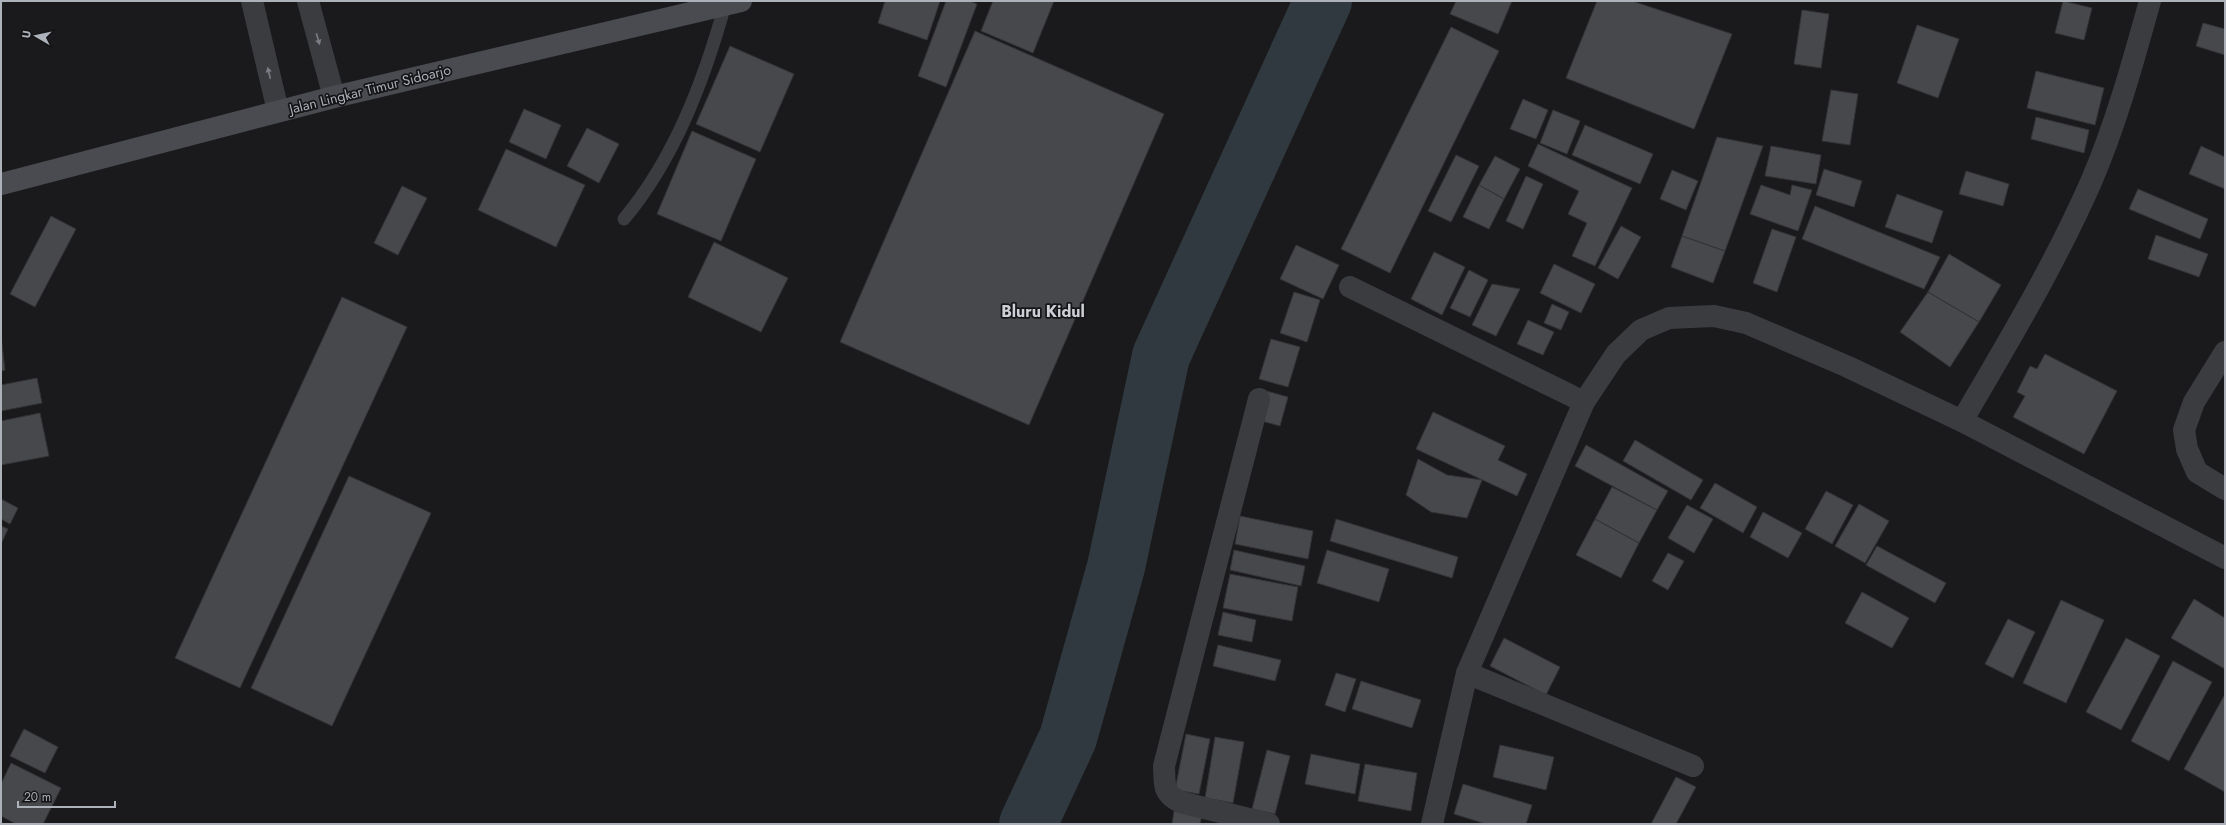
<svg xmlns="http://www.w3.org/2000/svg" width="2226" height="825" viewBox="0 0 2226 825" font-family="Jost,sans-serif">
<rect width="100%" height="100%" fill="#1a1a1c"/>
<g fill="none" stroke-linecap="round" stroke-linejoin="round">
<path stroke="#30393f" stroke-width="58" d="M1028 824 1068 738 1116 567 1161 356 1323 1"/>
</g>
<path fill="#47484c" stroke="#343437" d="M885 1H940L927 40 878 23Z
M946 1H970L977 4 946 87 918 76Z
M993 1H1054L1033 53 981 31Z
M1456 1H1512L1498 34 1450 14Z
M1597 1H1632L1732 34 1694 129 1566 78Z
M2063 1 2092 8 2084 40 2055 33Z
M1802 10 1829 14 1821 68 1794 64Z
M2203 23 2225 29V55L2196 46Z
M1917 25 1959 39 1938 98 1897 83Z
M1451 27 1499 51 1390 273 1341 249Z
M975 31 1164 114 1029 425 840 342Z
M730 46 794 74 760 152 696 124Z
M2036 71 2104 88 2095 125 2027 108Z
M1831 90 1858 94 1850 145 1822 141Z
M1523 99 1548 110 1536 139 1510 129Z
M524 109 561 125 546 159 509 142Z
M1553 110 1580 121 1567 154 1540 143Z
M2036 117 2089 130 2084 153 2031 139Z
M1585 125 1653 154 1640 184 1572 155Z
M587 128 619 144 599 183 567 166Z
M692 131 756 159 721 241 657 214Z
M1717 137 1763 146 1725 251 1682 236Z
M1538 144 1632 188 1595 266 1572 256 1587 223 1568 214 1579 191 1528 166Z
M1771 146 1821 155 1816 184 1765 176Z
M2201 146 2225 157V189L2189 174Z
M506 149 585 185 556 247 478 210Z
M1456 155 1479 166 1451 222 1428 211Z
M1495 156 1520 169 1504 199 1479 185Z
M1824 169 1862 181 1854 207 1816 195Z
M1672 170 1698 181 1686 210 1660 199Z
M1966 171 2009 184 2003 206 1959 194Z
M1526 176 1543 184 1523 229 1506 221Z
M1479 185 1504 199 1489 229 1463 217Z
M1761 185 1790 195 1792 185 1812 190 1798 231 1750 214Z
M402 186 427 198 398 255 374 243Z
M2138 189 2208 219 2200 239 2129 209Z
M1897 194 1943 211 1932 243 1885 227Z
M1815 206 1940 257 1924 289 1802 239Z
M51 216 76 229 35 307 10 294Z
M1621 226 1641 237 1618 279 1598 268Z
M1772 229 1796 237 1777 292 1753 283Z
M2156 235 2208 254 2199 277 2148 259Z
M1682 236 1725 251 1713 283 1671 267Z
M714 242 788 278 761 332 688 297Z
M1296 245 1339 265 1323 299 1280 279Z
M1434 252 1465 267 1442 315 1411 299Z
M1949 254 2001 285 1979 322 1928 292Z
M1554 264 1595 284 1581 313 1540 293Z
M1469 270 1488 280 1470 317 1450 308Z
M1492 284 1520 289 1496 336 1472 325Z
M1294 292 1320 300 1307 342 1280 333Z
M1928 292 1979 322 1950 367 1900 332Z
M342 297 407 327 240 688 175 658Z
M1552 304 1569 312 1561 330 1544 323Z
M1528 320 1554 332 1543 355 1517 344Z
M1 336 5 370 1 371Z
M1271 339 1300 347 1288 387 1259 379Z
M2045 354 2117 391 2084 454 2013 417 2025 396 2017 392 2030 366 2037 369Z
M37 378 42 403 1 411V385Z
M1263 390 1288 397 1280 426 1254 419Z
M1433 412 1505 446 1498 460 1527 474 1517 496 1416 449Z
M40 413 49 456 1 465V421Z
M1635 440 1703 480 1691 500 1623 461Z
M1586 445 1668 491 1657 510 1575 466Z
M1418 459 1447 475 1482 480 1467 518 1431 512 1406 495Z
M349 476 431 513 332 726 251 688Z
M1715 483 1757 507 1743 533 1700 508Z
M1612 487 1657 510 1639 543 1595 519Z
M1826 491 1853 505 1832 544 1805 529Z
M1 499 18 508 10 524 1 519Z
M1859 504 1889 521 1865 563 1835 546Z
M1687 505 1713 519 1694 553 1668 538Z
M1763 512 1802 533 1788 558 1750 537Z
M1240 516 1313 531 1308 559 1235 544Z
M1336 519 1458 557 1452 578 1330 541Z
M1595 519 1639 543 1621 578 1576 555Z
M1 526 8 529 1 544Z
M1877 546 1946 583 1935 603 1866 565Z
M1234 550 1305 566 1301 586 1230 570Z
M1327 550 1389 569 1379 602 1317 583Z
M1668 553 1684 561 1668 590 1652 581Z
M1230 574 1298 587 1292 621 1223 608Z
M1862 592 1909 618 1892 648 1845 623Z
M2194 599 2225 618V669L2171 638Z
M2061 600 2104 620 2066 703 2023 683Z
M1223 612 1256 620 1252 642 1218 635Z
M2008 619 2035 632 2013 678 1985 664Z
M1504 638 1560 667 1546 695 1490 666Z
M2126 638 2160 656 2121 730 2086 712Z
M1218 645 1281 660 1275 681 1213 666Z
M2173 661 2212 682 2169 761 2131 741Z
M1336 673 1356 679 1345 712 1325 705Z
M1361 681 1421 700 1412 728 1352 709Z
M2225 694V792L2184 769Z
M24 729 58 747 45 773 10 756Z
M1186 734 1210 739 1199 794 1175 790Z
M1215 737 1244 742 1233 803 1205 798Z
M1500 745 1554 757 1546 790 1493 777Z
M1267 750 1290 756 1275 814 1252 809Z
M1311 754 1360 764 1355 794 1305 784Z
M11 763 61 788 43 824H16L1 816V784Z
M1365 764 1417 773 1411 811 1358 801Z
M1676 777 1696 787 1676 824H1651Z
M1463 784 1532 805 1526 824H1486L1454 814Z
M1175 805 1203 810 1200 824H1172Z"/>
<g fill="none" stroke-linecap="round" stroke-linejoin="round">
<path stroke="#3b3c40" stroke-width="13" d="M624 219C675 158 704 80 725 5"/>
<path stroke="#3b3c40" stroke-width="22" d="M252 1 278 111
M308 1 334 97
M1350 287 1584 402
M2225 352 2194 402 2184 430 2187 449 2197 472 2225 489
M1259 399 1164 766C1165 784 1162 793 1180 802L1269 824
M1962 421 2225 558
M1467 673 1693 766"/>
<path stroke="#3b3c40" stroke-width="22" d="M1432 824 1467 673 1584 402 1616 354 1641 330 1669 318 1714 316 1746 323 1846 366 1962 421C2008 342 2054 266 2091 182 2116 124 2133 62 2150 1"/>
<path stroke="#494b50" stroke-width="22" d="M1 184 334 97 741 1"/>
</g>
<defs><path id="oneway-solid" d="M-6-.8H1V-3.2L6.5 0L1 3.2V.8H-6Z"/></defs>
<g fill="#7a7d83">
<use href="#oneway-solid" transform="translate(318 39) rotate(74)"/>
<use href="#oneway-solid" transform="translate(269 73) rotate(-103)"/>
</g>
<g text-anchor="middle" stroke-width="3.5" stroke-linejoin="round" paint-order="stroke">
<g font-size="14" fill="#adb2ba" stroke="#151517">
<text transform="translate(370 89) rotate(-14)" y="5">Jalan Lingkar Timur Sidoarjo</text>
</g>
<g font-size="16" font-weight="bold" fill="#ced0d7" stroke="#151517">
<text x="1043" y="317">Bluru Kidul</text>
</g>
</g>
<rect width="2226" height="825" fill="none" stroke="#adb2ba" stroke-width="4"/>
<g transform="translate(36 36) rotate(279)" stroke="#151517" stroke-width="3" paint-order="stroke">
<path d="M0-3L7 15L0 10L-7 15Z" fill="#adb2ba"/>
<text y="-6" font-size="11" font-weight="bold" text-anchor="middle" fill="#adb2ba">U</text>
</g>
<path d="M18 801v6h97v-6" fill="none" stroke="#adb2ba" stroke-width="2"/>
<text x="24" y="801" font-size="12" fill="#adb2ba" stroke="#151517" stroke-width="3" paint-order="stroke">20 m</text>
</svg>
